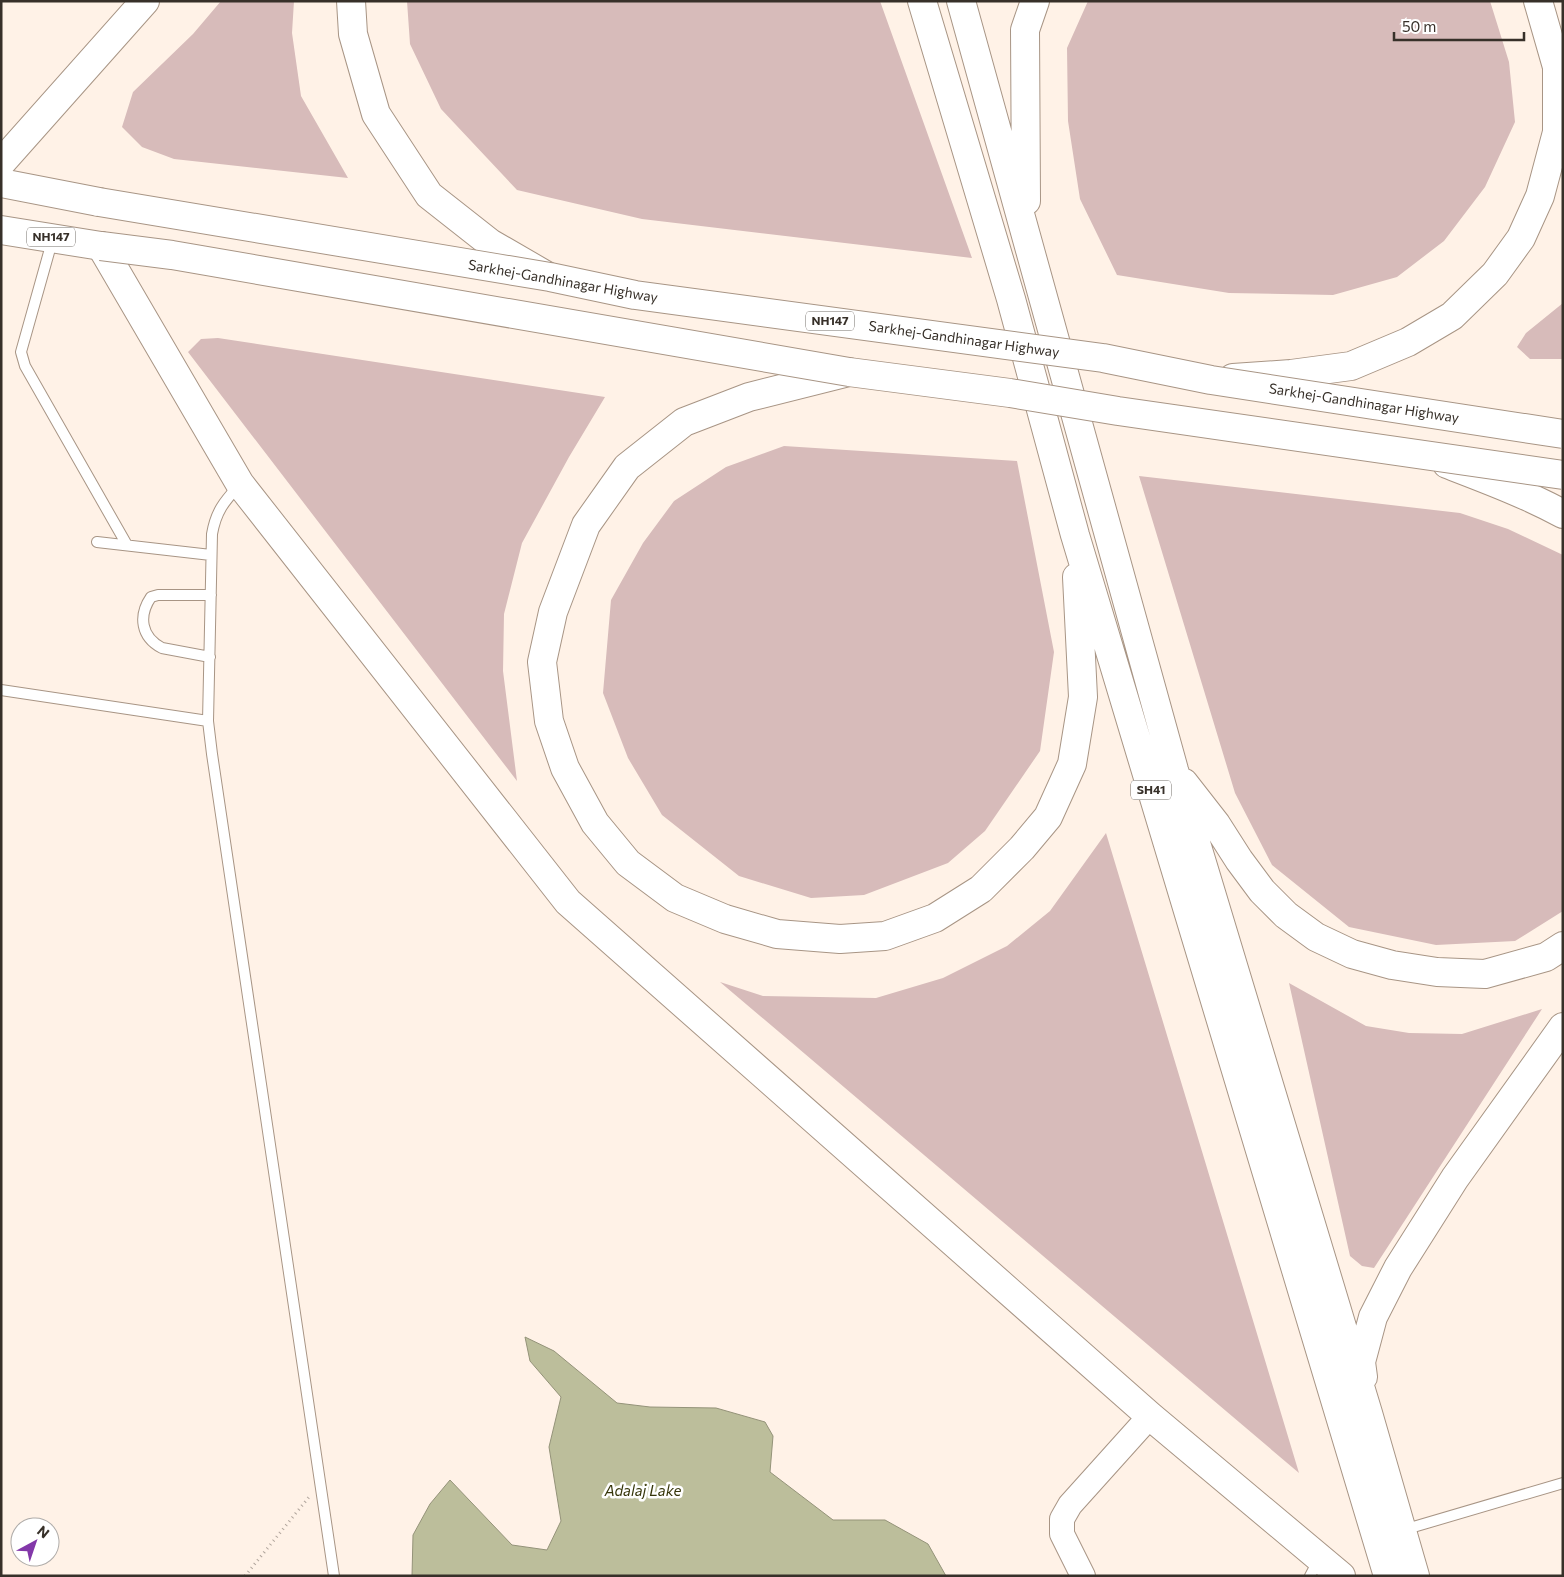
<svg xmlns="http://www.w3.org/2000/svg" width="1564" height="1577" viewBox="0 0 1564 1577" font-family="Commissioner,sans-serif">
<rect width="100%" height="100%" fill="#fff2e7"/>
<path fill="#d7bbba" d="M221 1H294L292 33 301 96 348 178 174 159 142 147 122 127 133 92 193 34Z
M407 1H880L972 258 642 219 517 190 441 109 410 44Z
M1088 1H1490L1509 62 1515 122 1485 187 1444 241 1397 277 1333 295 1229 293 1117 275 1080 199 1068 121 1067 48Z
M1563 303V359H1530L1517 347 1526 333Z
M218 338 605 397 569 457 522 543 504 614 503 671 517 781 188 352 201 339Z
M784 446 1017 461 1054 652 1040 751 985 831 948 863 864 895 811 898 739 876 662 815 628 758 603 693 611 600 643 543 674 501 726 467Z
M1139 476 1460 513 1508 529 1563 555V911L1515 941 1436 945 1349 927 1272 865 1235 793Z
M1106 833 1299 1473 720 982 763 996 876 998 943 978 1007 946 1050 911Z
M1289 983 1366 1026 1409 1033 1462 1034 1542 1009 1374 1268 1362 1266 1350 1256Z"/>
<path fill="#bcbe9b" stroke="#949379" d="M525 1337 554 1351 617 1403 650 1407 716 1408 765 1422 773 1436 770 1472 833 1520H885L928 1544 946 1576H412L413 1535 430 1504 450 1480 512 1545 547 1550 561 1521 549 1447 561 1397 530 1361Z"/>
<g fill="none" stroke-linecap="round" stroke-linejoin="round">
<defs>
<path id="service" d="M53 238 21 352 25 366 127 545
M239 485C224 502 216 511 212 534L208 721 212 754 334 1576
M97 542 211 555
M210 657 162 648C141 637 138 616 151 597L158 595H211
M1 690 208 721
M1403 1530 1563 1483
M1310 1576 1319 1559"/>
<path id="tertiary" d="M1083 1576 1062 1534V1519L1070 1505 1150 1416"/>
<path id="primary" d="M351 1 353 34 376 114 429 195 490 243 547 276
M922 1 1011 299 1075 535 1388 1576
M961 1 1174 770 1368 1413 1415 1576
M1 163 145 1
M1026 201 1025 30 1035 1
M101 246 240 484 568 902 1150 1416 1341 1576
M849 372 749 397 684 422 627 467 586 525 553 612 542 662 549 721 565 768 595 823 628 863 675 898 725 919 777 934 840 939 885 936 935 918 981 889 1022 848 1048 817 1072 764 1083 697 1077 577
M1233 378 1291 374 1351 366 1408 342 1452 316 1495 274 1521 238 1540 196 1557 132V67L1538 1
M1447 464C1486 479 1526 494 1563 514
M1184 783 1216 824 1239 860 1262 891 1286 915 1316 937 1352 954 1392 965 1437 972 1485 974 1546 957 1563 946
M1363 1377 1361 1362 1373 1317 1398 1268 1455 1178 1563 1027"/>
<path id="trunk" d="M1 183 99 202
M1 230 101 246"/>
</defs>
<use href="#service" stroke="#a89585" stroke-width="12"/>
<use href="#tertiary" stroke="#a89585" stroke-width="26"/>
<use href="#primary" stroke="#a89585" stroke-width="30"/>
<use href="#trunk" stroke="#a89585" stroke-width="30"/>
<path stroke="#b1a69d" stroke-width="3" stroke-dasharray="1 4" stroke-linecap="butt" d="M245 1576 309 1497"/>
<use href="#service" stroke="#fff" stroke-width="10"/>
<use href="#tertiary" stroke="#fff" stroke-width="24"/>
<use href="#primary" stroke="#fff" stroke-width="28"/>
<use href="#trunk" stroke="#fff" stroke-width="28"/>
<defs>
<path id="trunk-bridge" d="M99 202 550 277 635 295 1103 358 1211 380 1563 434
M101 246 172 255 849 372 1010 393 1118 411 1563 475"/>
</defs>
<use href="#trunk-bridge" stroke="#a89585" stroke-width="30" stroke-linecap="butt"/>
<use href="#trunk-bridge" stroke="#fff" stroke-width="28"/>
</g>
<g text-anchor="middle" stroke-width="5" stroke-linejoin="round" paint-order="stroke">
<g fill="#fff" stroke="#736e69" stroke-width="1">
<rect x="27" y="227.5" width="48" height="19" rx="4"/>
<rect x="806" y="311.5" width="48" height="19" rx="4"/>
<rect x="1131" y="780.5" width="40" height="19" rx="4"/>
</g>
<g font-size="12" font-weight="bold" fill="#373029">
<text x="51" y="241">NH147</text>
<text x="830" y="325">NH147</text>
<text x="1151" y="794">SH41</text>
</g>
<g font-size="14" fill="#373029" stroke="#fff">
<text transform="translate(563 281) rotate(10)" y="5">Sarkhej-Gandhinagar Highway</text>
<text transform="translate(964 339) rotate(8)" y="5">Sarkhej-Gandhinagar Highway</text>
<text transform="translate(1364 403) rotate(9)" y="5">Sarkhej-Gandhinagar Highway</text>
</g>
<g font-size="15" font-style="italic" fill="#36360a" stroke="#fff">
<text x="643" y="1496">Adalaj Lake</text>
</g>
</g>
<rect width="1564" height="1577" fill="none" stroke="#373029" stroke-width="5"/>
<g transform="translate(35 1542) rotate(40)"><circle r="24" fill="#ffffff" stroke="#afaca9"/>
<path d="M0-4L9 19L0 12L-9 19Z" fill="#8338a9"/>
<text y="-8" font-size="14" font-weight="bold" text-anchor="middle" fill="#373029">N</text>
</g>
<path d="M1394 32v8h130v-8" fill="none" stroke="#373029" stroke-width="2.5"/>
<text x="1402" y="32" font-size="15" fill="#373029" stroke="#ffffff" stroke-width="4" paint-order="stroke">50 m</text>
</svg>
